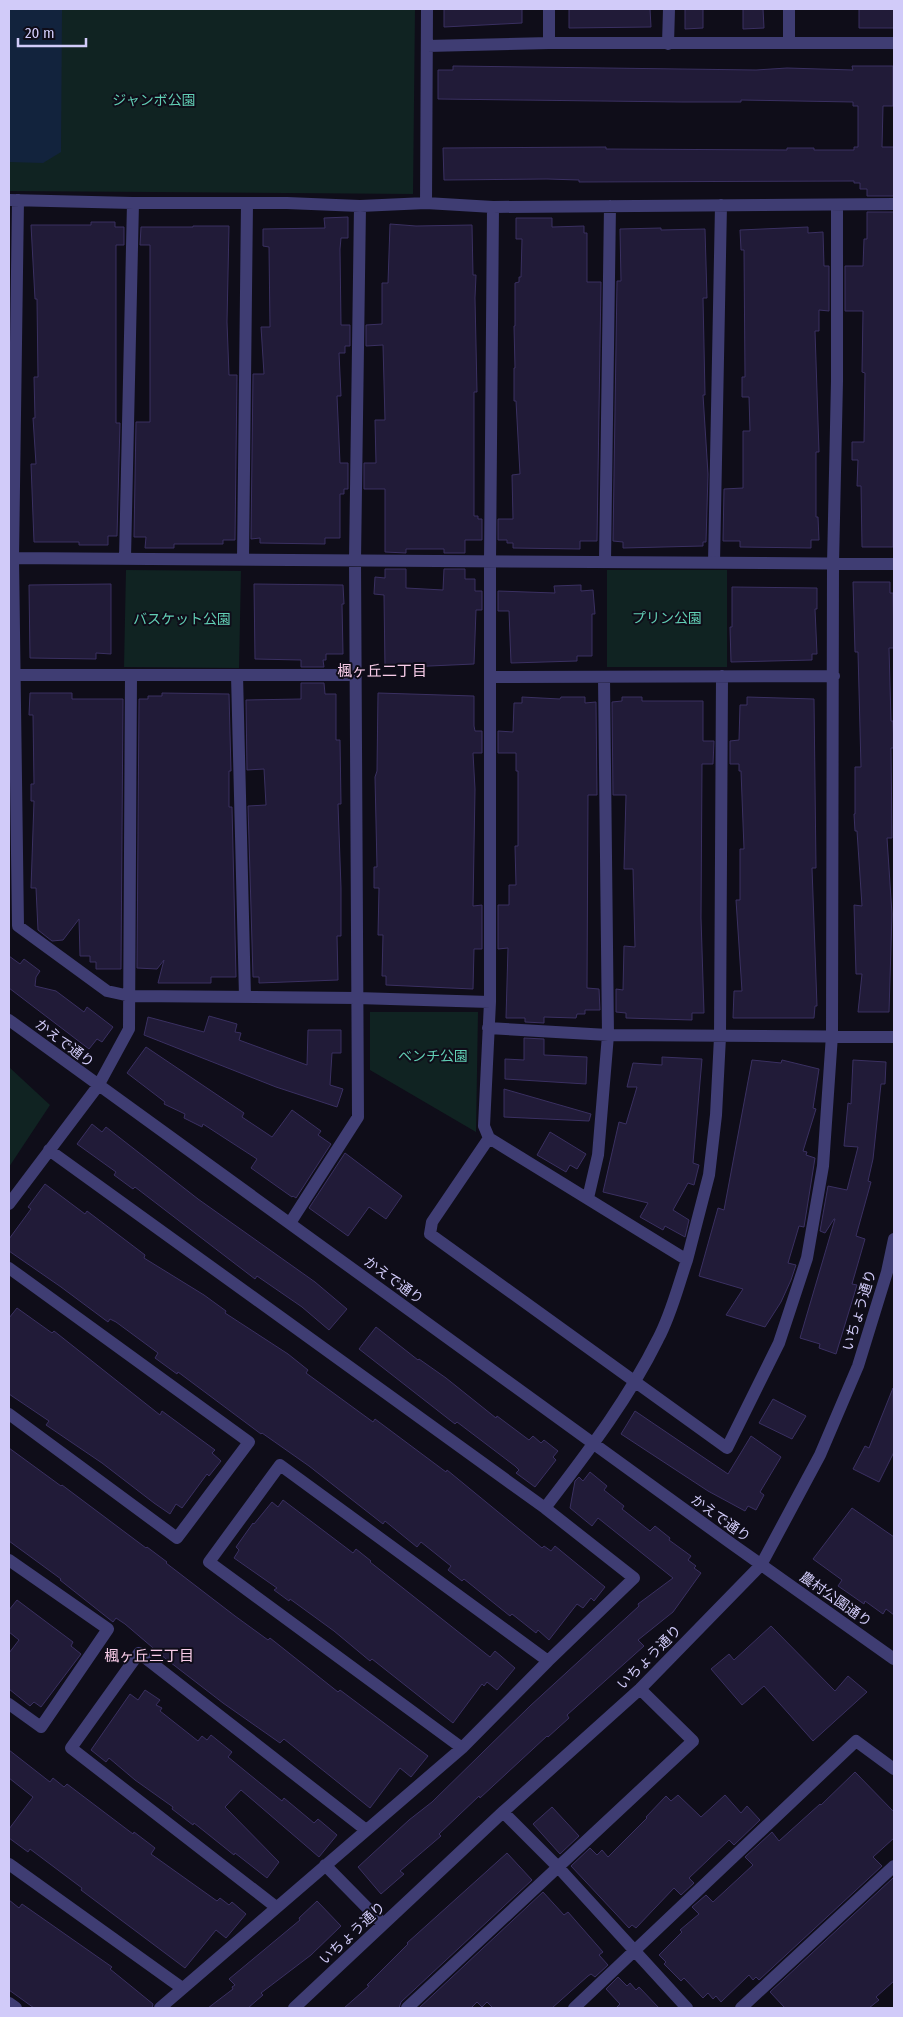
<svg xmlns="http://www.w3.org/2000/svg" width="903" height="2017" viewBox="0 0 903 2017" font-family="'Fira Sans Condensed','Noto Sans JP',sans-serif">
<rect width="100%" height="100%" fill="#0f0d19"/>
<path fill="#102322" d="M9 9H415L413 194 9 191Z
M126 570 241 571 239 668 124 667Z
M607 570H727V667H607Z
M370 1012H478L476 1132 370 1070Z
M9 1067 50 1105 9 1167Z"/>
<path fill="#12233d" d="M9 9H62L61 152 43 163 9 162Z"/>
<path fill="#211b38" stroke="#3a3061" d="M444 9H522V23L444 27Z
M569 9H650L651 27 569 28Z
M685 9H703V28L685 29Z
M743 9H763L764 28 743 29Z
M859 9H894V28H859Z
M453 66 756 70 787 68 853 70 852 66H893V106H883L882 147H894V196H867V189H860V183H854V181L579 182V180L547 179 444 180 443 148 606 147V149L787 150V148H814V150H854V147H858V106H853V102L741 100V102H682L438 99V70H453Z
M867 212H894L893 547H862L861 486H857L858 460H852V442H864L865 373 862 372 863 311H845V266H863L864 239H867Z
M348 217V238H341L340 249 341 325H350V346H345V353H339L341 396H337L340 463H348V489H344V494H340V538H325V544L260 543V538L251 539 253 374H264L261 327H270L269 247 263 246V229L325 228 324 218Z
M516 218H552V227L584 226V233H587V282H601L597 541H580V549L513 548V543H507V540H498V519H513L512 475 520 474 516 401H514V368H515L514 326H515V283L519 282V277H521L522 239H516Z
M91 222H115V227H124V245H116V423H120L117 536H108V545H79V542H34L31 464H36L33 418H35L34 377H38L37 299H35L31 225H91Z
M390 224 416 226 472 225 473 275H476L475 298 477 392H474V516H478V519H482V540H465V553H444V549H406V553L385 552V489H364V463H376L375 420H385L383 345 366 346V325L382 324V283H388Z
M193 226H229L227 322 229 375H237L235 540H223V544H174V548H145L146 537H134L136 422H150V245H140L141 227H193Z
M808 227V233L823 232 824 266H829V311L819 310V331H815L819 452H816V517H818L819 540H811V548L740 547V541H723L724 489 743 488V431H750L749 397H742V377H745L744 250H741L740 230Z
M661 228V230L705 229 707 298H703L705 395H703L708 474 706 542H703V546L623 548V542L613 541 617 281H621L620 229Z
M385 569H406V588L443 590 444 569H465V579H475V591H482V610H476L474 664 385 668 384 595 374 594 375 577 385 578Z
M853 582H890V593H893L894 648H889L891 721H893L894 748H891L892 838H887L892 914 889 1012H858L862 974H856L854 905 862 906 857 831H855L854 814H855V767H861L858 652H855Z
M111 584V654L96 653V659L30 658 29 585Z
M254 584 343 585 344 604H342L343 654H326V660H323L324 667H301V660L255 659Z
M581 585V591L593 590 595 614H592V656H577V661L511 663 509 611H498V591L555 593 554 586Z
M732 587 817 588V609H815L817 654H812V660L731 662 730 627H732Z
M301 683H324L325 694H336V740H340L341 804H338L341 888V936H337L338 980 259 983V977H253L248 806 266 805 264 769 247 770 246 700 301 699Z
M30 693H72V699H123L121 969H96V962H90V956H80L79 919 63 940 52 941 38 930 36 888H31L34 801H31V784H34L33 715H29Z
M162 693 229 694 231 771H229V807H232L236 977H211V983H158L164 960 157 969 137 968 139 699H148V696H162Z
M378 693 474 696V726L475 731H482V753H473L475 789 473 906 482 905V949H474L473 989 386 985V976H382L383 935H378L379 888H374V867H377L375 777 377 771Z
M522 697 560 699 561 697H585V703L596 702 597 795H588L587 988 599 989 600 1010H585V1014H577L576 1018 544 1017V1023L525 1022V1018H506L508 948 498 949V905H509V885H516L515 846H518V771H516V753H498V731L513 732 514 703H522Z
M622 697H642V701H703V741H714L713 764H702L701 918 704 1013H692V1020L626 1018V1013L616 1012V989L623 990 624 946 635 947 633 869H624L626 795H613L612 702 622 701Z
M747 697 814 699 816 868H812L817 1006H815L814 1018H733L734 991H742L736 900H740V849H744L741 771H739V764H730V741L739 740 740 705H747Z
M9 956 20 964 24 959 40 971 36 977 35 986 56 991 84 1012 87 1007 113 1027 102 1042 97 1039 89 1049 9 988Z
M209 1016 237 1024 235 1032 241 1033 239 1040 307 1065 308 1030H341V1053H332L330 1085 343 1089 337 1107 276 1087 144 1035 148 1017 204 1032Z
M524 1038 544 1039V1055L587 1057 586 1084 505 1079V1059L524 1060Z
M146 1047 244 1113 242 1117 272 1137 292 1110 321 1131 318 1135 331 1144 296 1198 293 1196 292 1197 251 1168 257 1159 203 1124 202 1127 184 1118 185 1114 164 1104 165 1102 127 1073Z
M662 1057 702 1059 693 1163 699 1165 694 1185 688 1183 673 1210 689 1220 685 1237 665 1226 663 1230 640 1217 648 1203 603 1192 619 1122 626 1124 637 1087H627L633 1063 662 1065Z
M752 1060 781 1063 782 1060 819 1069 813 1108 816 1109 803 1151 807 1152 806 1155 815 1158 804 1227 799 1226 788 1263 796 1265 791 1280 781 1302 765 1327 726 1315 743 1289 699 1276 718 1208 724 1210Z
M853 1060 886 1062 885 1084H881L873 1159 868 1181 871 1182 856 1236 865 1239 852 1284 857 1285 836 1354 819 1348 820 1344 800 1338 835 1219H834L825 1233 820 1231 828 1186 847 1190 858 1147 844 1146 848 1103 851 1104Z
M504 1089 591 1114 589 1121 504 1117Z
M92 1124 102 1132 106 1127 198 1199 315 1282 347 1309 329 1330 302 1307 257 1276 255 1279 135 1187 133 1189 114 1175 116 1172 77 1144Z
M550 1132 586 1154 577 1169 570 1165 566 1172 537 1155Z
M345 1153 402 1196 386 1219 369 1207 348 1236 309 1208Z
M45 1184 85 1214 87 1211 120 1236 145 1255 144 1258 204 1295 226 1311 225 1313 288 1354 308 1370 306 1373 373 1422 375 1419 446 1472 447 1470 542 1548 544 1546 551 1551 555 1546 605 1587 594 1601 591 1598 583 1608 577 1604 549 1640 538 1630 536 1633 512 1614 510 1616 464 1579 462 1581 448 1570 451 1566 421 1542 417 1547 385 1521 383 1524 309 1466 262 1433 261 1434 178 1372 177 1374 155 1358 158 1353 116 1322 110 1319 108 1322 61 1287 9 1251V1239L31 1209 28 1207Z
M17 1308 52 1333 54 1331 160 1415 162 1411 215 1450 212 1453 221 1461 209 1476 207 1474 182 1508 176 1504 170 1514 154 1503 102 1463 46 1425 49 1421 9 1394V1318Z
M376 1327 418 1360 419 1359 446 1378 496 1418 497 1416 529 1440 533 1436 541 1443 544 1440 558 1451 553 1457 556 1460 535 1487 516 1473 519 1470 515 1466 457 1422 455 1424 359 1349Z
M893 1388 894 1452 879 1482 853 1469 865 1446 869 1448Z
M773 1399 806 1416 792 1439 759 1423Z
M635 1411 728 1474 751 1436 781 1457 760 1492 764 1495 756 1510 748 1506 745 1511 708 1491 621 1434Z
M9 1448 61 1486 62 1485 146 1548 147 1547 167 1562 166 1563 235 1616 268 1640 270 1638 338 1692 340 1690 428 1756 411 1777 400 1768 370 1808 284 1739 280 1743 223 1703 166 1659 125 1624 116 1618 113 1622 60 1580 61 1579 9 1541Z
M590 1472 607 1486 604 1490 624 1506 622 1509 650 1531 655 1526 670 1538 669 1540 691 1556 688 1560 696 1566 694 1568 701 1573 673 1612 638 1640 644 1646 567 1715 569 1718 548 1737 547 1736 480 1798 479 1796 439 1834 441 1836 400 1871 404 1874 381 1894 358 1867 409 1820 432 1802 530 1706 639 1606 638 1604 673 1578 598 1518 592 1526 570 1508 575 1481 579 1477 583 1481Z
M283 1500 353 1553 356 1549 371 1561 370 1562 490 1657 495 1651 515 1668 497 1690 487 1682 484 1686 482 1684 453 1723 372 1659 370 1661 334 1631 290 1599 289 1601 274 1590 277 1588 234 1558 239 1550 236 1547 253 1523 254 1524 272 1502 278 1507Z
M852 1508 894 1537V1615L886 1609 883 1614 865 1601 864 1604 838 1586 842 1580 813 1559Z
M17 1600 73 1642 71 1646 81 1654 41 1707 34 1702 30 1706 9 1689V1653L19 1640 9 1632V1610Z
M771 1626 835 1691 848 1676 867 1692 813 1741 764 1686 742 1705 711 1669 729 1654 734 1660Z
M145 1690 160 1700 156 1705 162 1708 160 1711 198 1741 202 1736 207 1740 211 1735 232 1752 228 1757 282 1801 284 1798 314 1823 318 1819 337 1835 319 1857 241 1790 225 1807 279 1862 267 1878 235 1853 234 1855 194 1823 193 1825 172 1809 173 1807 135 1780 109 1758 106 1762 91 1750 130 1694 138 1700Z
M9 1750 50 1782 53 1778 64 1787 67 1784 133 1834 134 1832 155 1848 151 1854 217 1901 220 1898 229 1905 232 1902 246 1914 226 1938 216 1930 185 1968 81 1890 82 1888 30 1849 28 1852 9 1838V1829L33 1797 9 1778Z
M855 1772 894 1812V1838L873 1857 882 1866 759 1980 756 1977 753 1980 749 1975 721 2002 716 1996 713 1999 708 1993 703 1998 684 1978 681 1981 664 1964 666 1962 659 1955 682 1932 680 1930 699 1914 692 1907 706 1895 713 1902 753 1865 745 1857 772 1832 779 1841 820 1804 821 1805Z
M678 1795 701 1817 725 1795 741 1813 747 1806 760 1820 734 1845 729 1840 689 1878 694 1883 681 1895 674 1888 636 1928 632 1925 629 1928 571 1866 590 1848 597 1855 602 1850 608 1857 647 1818 646 1817 666 1796 671 1801Z
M552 1807 579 1836 560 1854 533 1824Z
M507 1853 532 1880 401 2002 399 2008H344L369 1986 367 1985 408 1944 407 1943Z
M893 1878 894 1880V1981L876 1997 879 2000 869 2008H785L770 1992Z
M543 1892 564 1915 568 1912 603 1952 599 1955 608 1965 595 1977 591 1974 588 1976 552 2008H493L487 2002 482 2007 477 2002 471 2008H419Z
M9 1900 19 1908 22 1904 112 1967 110 1969 153 2004 152 2008H34L9 1990Z
M317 1901 341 1926 311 1955 261 1993 263 1995 248 2008H208L233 1989 232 1987 235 1985 229 1979 300 1920 299 1918Z
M618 1977 627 1986 630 1983 636 1990 639 1987 659 2008H616L620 2004 606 1989Z"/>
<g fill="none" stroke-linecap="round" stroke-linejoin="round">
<path stroke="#3f3d73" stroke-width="12" d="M789 9V42
M549 43V9
M668 44 669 9
M427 46 549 43H894
M9 200 133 203H287L360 206 426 203 493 207 894 204
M18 200 13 558 18 926 107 991 130 996 357 998 490 1002
M426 203 427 9
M493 207 490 561V1002L484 1126 489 1138 687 1260C678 1286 671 1315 658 1339 628 1400 586 1454 545 1508
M9 558 894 564
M125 558 133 203
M243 559 247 203
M605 561 610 206
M714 563 721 205
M14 675H356
M237 675 245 997
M490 677 834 676
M9 1020 732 1544 894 1659
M488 1028 608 1035 894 1037
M489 1138 432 1222 430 1234 727 1448 779 1343 807 1258 823 1166 832 1035 833 564 837 381V206
M49 1150 545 1508 634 1578 548 1661 462 1748 160 2008
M588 1198 598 1155 608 1035 604 678
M9 1204 98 1086 129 1029 131 675
M290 1223 358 1117 355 560 360 206
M687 1260 709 1175 716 1115 720 1037 722 676
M9 1268 249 1442 177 1538 9 1414
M9 1560 108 1629 41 1727 9 1704
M462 1748 209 1562 280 1465 548 1661
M503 1812 558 1867 687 2008
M9 1864 182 1988
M325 1865 383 1924
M276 1907 71 1748 139 1653 366 1830
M9 2003 16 2008
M294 2008 503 1812 640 1689 761 1565 820 1455 858 1366 887 1272 894 1239
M407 2008 693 1741 640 1689
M574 2008 856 1741 894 1769
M741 2008 894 1866"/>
</g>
<g text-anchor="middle" stroke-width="4" stroke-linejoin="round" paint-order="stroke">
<g font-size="14" fill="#61ceb4" stroke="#0f0d19">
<text x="154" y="105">ジャンボ公園</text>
<text x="667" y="623">プリン公園</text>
<text x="182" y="624">バスケット公園</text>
<text x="433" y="1061">ベンチ公園</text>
</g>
<g font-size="14" fill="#d1cbf9" stroke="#0f0d19">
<text transform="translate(65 1043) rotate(37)" y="5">かえで通り</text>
<text transform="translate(394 1280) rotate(36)" y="5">かえで通り</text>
<text transform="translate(859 1310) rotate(-73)" y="5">いちょう通り</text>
<text transform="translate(721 1518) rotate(36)" y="5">かえで通り</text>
<text transform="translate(836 1599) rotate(35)" y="5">農村公園通り</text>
<text transform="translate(649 1657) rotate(-45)" y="5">いちょう通り</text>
<text transform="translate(352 1933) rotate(-43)" y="5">いちょう通り</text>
</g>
<g font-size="15" fill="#f9cde9" stroke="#0f0d19">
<text x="382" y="676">楓ヶ丘二丁目</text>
<text x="149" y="1661">楓ヶ丘三丁目</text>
</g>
</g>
<rect width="903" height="2017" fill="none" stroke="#d1cbf9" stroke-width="20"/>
<path d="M18 38v8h68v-8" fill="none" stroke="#d1cbf9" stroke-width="2.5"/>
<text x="25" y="38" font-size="15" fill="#d1cbf9" stroke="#0f0d19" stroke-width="4" paint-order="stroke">20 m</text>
</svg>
